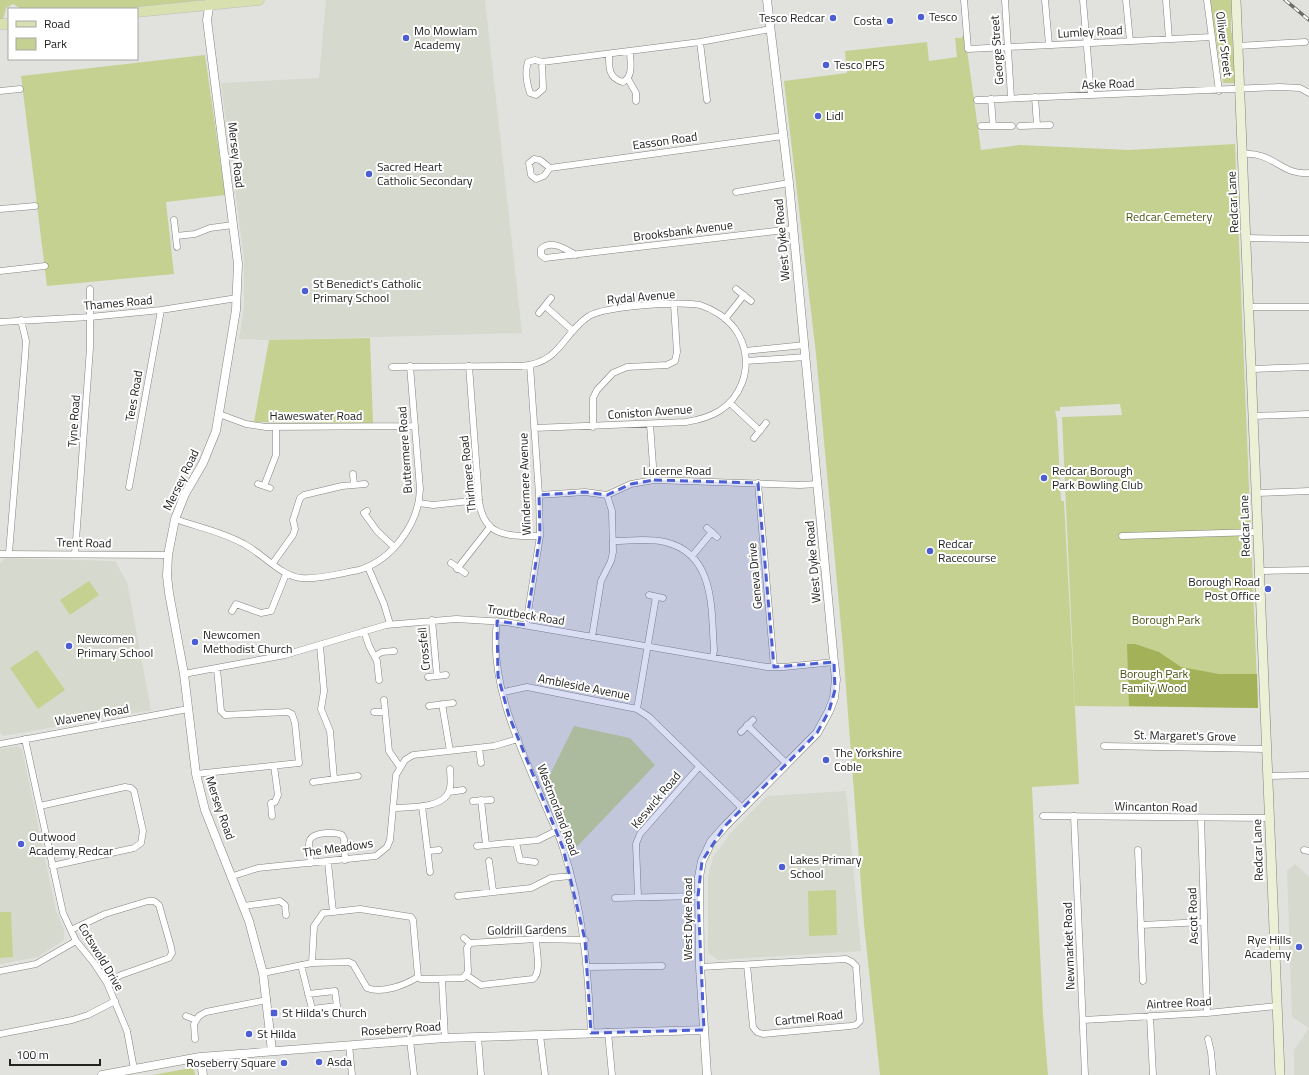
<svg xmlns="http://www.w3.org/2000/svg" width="1309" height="1075" viewBox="0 0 1309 1075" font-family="'Titillium Web',sans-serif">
<rect width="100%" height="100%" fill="#e1e2de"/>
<path fill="#d6d9cd" d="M326 0H485L522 333 269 340 239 339 244 308V258L221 83 319 78Z
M6 558 115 561 127 582 151 710 3 736 0 732V563Z
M17 746 22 749 56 911 64 930V940L38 957 0 964V749Z
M846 791 861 951 718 960 708 953V877L713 857 729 835 767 796Z
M1295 864 1309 877V1075H1294V1050L1309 1028 1292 1017 1287 871Z"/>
<path fill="#c5d190" d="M0 0H203L123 9H21L13 4 6 8 3 20 0 21Z
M1210 0H1231V33H1232L1235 83H1223Z
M962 36H965L964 50H967L981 150 1019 145 1129 150 1235 144 1258 708 1075 706 1062 417 1122 415 1120 404 1060 407V411H1055L1057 420 1061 501H1064L1079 784 1032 787 1043 1014 1048 1075H880L864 924 843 648 816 354 784 81 847 73 845 51 927 42 929 61 957 57 955 38H962Z
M205 55 225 195 166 202 174 274 47 286 21 76Z
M370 338 373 423 254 422 269 340Z
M89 581 99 595 70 615 60 600Z
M37 650 65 690 38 709 10 668Z
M574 726 630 738 655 765 570 854 543 789Z
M836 890 837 935 809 936 808 891Z
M0 912H11L13 957 0 958Z
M191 1068 194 1070 195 1075H152Z"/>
<path fill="#a3b159" d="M1127 644H1135L1159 652 1181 667 1219 674H1257L1258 708 1129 706Z"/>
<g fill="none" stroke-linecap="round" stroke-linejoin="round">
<defs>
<path id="minor" d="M964 0 968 49 1212 37
M1005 0 1011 98
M1045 0 1049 45
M1083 0 1091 95
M1126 0 1130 41
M1166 0 1169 39
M1207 0 1219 91
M700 42 707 100
M1238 46 1305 42
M609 54C609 67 608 78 623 82 634 76 630 62 630 51
M542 62 543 89 536 95 530 93C527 84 525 71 528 62L535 60 542 62 700 42 771 29
M628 79 636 93V101
M0 91 20 89
M1035 97 1037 125
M977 100 1279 87 1300 88 1309 93
M981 126H993L991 99
M993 126H1012
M1020 126 1050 125
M1242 154C1273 151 1282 176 1309 173
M550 168 540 160 534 159 529 163 531 175 536 179 544 176 550 168 783 136
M736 192 789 183
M0 209 35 206
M174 220 177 247
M176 236 195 234 210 228 233 225
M1246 238 1309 239
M576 255C565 249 552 239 541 249V255L545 258 793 229
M0 271 45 266
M736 289 751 301
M545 306 573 331
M1249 307H1309
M539 313 551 298
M725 319 744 295
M0 322 90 317 161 310 237 298
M745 351 805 345
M746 361 806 357
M469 366 479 500C483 538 509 536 540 536
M392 367 521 366C561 363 561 335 589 316 606 306 681 301 700 305 713 309 727 318 735 329 746 344 749 365 742 383 732 409 711 418 686 422L534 428
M1252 369 1309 367
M731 404 760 431
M219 414 246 424 266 427 415 426
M1253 416 1309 414
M650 424 654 480
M593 427V398L597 390 613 373 627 367 667 365 675 361 677 352 674 305
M754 438 766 423
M353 474 354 485
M758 483 774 667
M258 484 270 488
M264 486 276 455V427
M129 487 161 310
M1256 493 1309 491
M539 495 585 492 607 495 631 484 654 480 800 485 818 484
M419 503 433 505 479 500
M367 511 364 513 377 531 394 547
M175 519C198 527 223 532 244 544 263 554 281 576 301 578 318 580 342 573 359 570 392 560 419 524 420 489L410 366
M707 528 717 537
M1122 536 1257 532
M613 541C630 541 649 538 665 542 716 554 711 610 714 650L713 657
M9 553 25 357 26 341 21 320
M0 554 168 555
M75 554 90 348V289
M692 556 712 532
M273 563 293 535 295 529 293 520 300 498 304 495 342 486 365 484
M451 563 465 573
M368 567 384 604 390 624
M457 569 490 527
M1259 571 1309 570
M649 595 663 598
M232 611 236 604 261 613 271 611 286 574
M432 620 437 676
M497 621C488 688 525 756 550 817 555 827 560 838 563 848 583 909 588 970 591 1033
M526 625 540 536 539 495 530 365
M364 631 369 646 377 661 379 680
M592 637 601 581 611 561 613 552 612 511 607 495
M320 646 324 691 321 709 330 731 334 779
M375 656 382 652 394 651
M184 674 285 655 386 625 456 619 506 622 767 667H784L834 662
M428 677 446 675
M504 692 527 687 637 709 649 717 742 808
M384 700 389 751 400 767
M442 704 450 751
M429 706 453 703
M637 709 656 597
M374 712H385
M747 725 786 763
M741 732 753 720
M25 739 63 913 76 941 94 963 107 983 127 1031 134 1069
M0 744 188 709
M1104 746 1266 749
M479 748 481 763
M196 774 299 763 295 723 292 714 288 712 225 715 221 711 217 669
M1267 776 1309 775
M313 782 358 776
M449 792 463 790
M481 800 486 845
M473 801 491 800
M40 806 125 787 131 788 134 791 143 831 141 843 134 848 52 866
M422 806 430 872
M393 808C408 807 443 809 449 791 452 785 450 775 450 769
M272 816 271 803 275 802 278 795 274 766
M1043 816 1269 818
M1074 816 1085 1075
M1201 818 1207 1013
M516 843 520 860 535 862
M477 846 538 840 556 831
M1138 850 1143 981
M1304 850 1309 851
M429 851 439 850
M489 861 493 891
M328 862 333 912 360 909 411 917 413 920 418 977 421 979 463 978 468 972 467 948 470 943 536 939 585 940
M311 863C309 845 303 835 326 833 332 833 337 832 342 835L344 839 345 860
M233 876 258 868 376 856 387 847 390 840 396 775 405 760 413 755 494 746 518 739
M458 896 531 888 551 878 570 876
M638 897 636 844 640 834 699 767
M615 898 698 896
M244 906 280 901 285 905 286 915
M1141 925 1204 922
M71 930 105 914 148 901H154L159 905 171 947 172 953 169 958 121 975 107 983
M464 938 470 943
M312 963 314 926 323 913 333 912
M301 965 312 1009 337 1006 335 991 308 994
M588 967 662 966
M700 967 846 959 852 962 856 966 860 1021 856 1025 850 1026 763 1034 757 1032 753 1027 747 965
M0 971 36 964 76 941
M263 973 312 963 349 962 353 964 367 988C382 994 405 985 418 977
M466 975 481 985 533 979C542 972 536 950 536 939
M442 980 445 1038
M186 1016 196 1020
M1150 1016 1153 1075
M1083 1020 1207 1013 1277 1006
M608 1032 612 1075
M0 1034 72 1020 88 1015 115 1001
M540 1035 545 1075
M478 1037 481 1075
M195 1039 194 1024 199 1016 206 1012 267 1000
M1208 1039 1211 1052 1213 1075
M410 1040 414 1075
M349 1045 352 1075"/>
<path id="tertiary" d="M210 1 207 20 238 264 236 310 216 431 203 463 185 494 175 519 168 555 167 576 169 593 184 674 196 774 205 810 249 921 263 973 272 1051
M200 1057 203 1075
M102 1075 200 1057 367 1044 445 1038 704 1030
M707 1075 700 967 699 877 702 861 711 842 725 826 817 733 829 711 834 698 836 679 834 662 789 183 767 0"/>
<path id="secondary" d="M1236 0 1280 1075"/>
<path id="primary" d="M137 12 259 0
M0 24H9"/>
</defs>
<use href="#minor" stroke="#82837f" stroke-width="7"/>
<use href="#tertiary" stroke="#82837f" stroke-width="9"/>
<use href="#secondary" stroke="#82837f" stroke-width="10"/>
<use href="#primary" stroke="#bdbdbc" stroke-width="11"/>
<use href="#minor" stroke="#fff" stroke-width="6"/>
<use href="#tertiary" stroke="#fff" stroke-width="8"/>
<use href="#secondary" stroke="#ebf0d6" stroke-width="9"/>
<use href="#primary" stroke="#d7e0ae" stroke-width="10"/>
<defs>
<path id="rail" d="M1285 0 1309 20"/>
</defs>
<use href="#rail" stroke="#6b6b69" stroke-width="3.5"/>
<use href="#rail" stroke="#fff" stroke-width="2" stroke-dasharray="6" stroke-linecap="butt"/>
</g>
<path fill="#4d5ed3" fill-opacity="0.2" stroke="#4d5ed3" stroke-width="3" stroke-dasharray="8 5" stroke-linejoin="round" d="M654 480 758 483 774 667 834 662 835 690 829 711 817 733 725 826 702 861 698 896 704 1030 591 1033 585 940 563 848 509 716 498 676 497 621 526 625 540 536 539 495 585 492 607 495 631 484Z"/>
<g fill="#4d5ed3" stroke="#fff" stroke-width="1.5">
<circle cx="921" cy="17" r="4"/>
<circle cx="833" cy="18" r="4"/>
<circle cx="890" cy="21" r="4"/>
<circle cx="406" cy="38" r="4"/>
<circle cx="826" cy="65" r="4"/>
<circle cx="818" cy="116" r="4"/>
<circle cx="369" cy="174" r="4"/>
<circle cx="305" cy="291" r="4"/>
<circle cx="1044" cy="478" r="4"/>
<circle cx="930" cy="551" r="4"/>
<circle cx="1268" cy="589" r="4"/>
<circle cx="195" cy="642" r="4"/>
<circle cx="69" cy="646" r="4"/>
<circle cx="826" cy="760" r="4"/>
<circle cx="21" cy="844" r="4"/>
<circle cx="782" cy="867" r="4"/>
<circle cx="1299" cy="947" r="4"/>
<rect x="270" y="1009" width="8" height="8" rx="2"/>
<circle cx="249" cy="1034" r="4"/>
<circle cx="319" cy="1062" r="4"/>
<circle cx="284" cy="1063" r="4"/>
</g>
<g text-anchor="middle" stroke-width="4" stroke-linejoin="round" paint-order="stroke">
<g font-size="12" fill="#222221" stroke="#fff" text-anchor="start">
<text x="929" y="21">Tesco</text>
<text x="825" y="22" text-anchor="end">Tesco Redcar</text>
<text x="882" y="25" text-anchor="end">Costa</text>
<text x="414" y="35">Mo Mowlam<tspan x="414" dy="14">Academy</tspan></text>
<text x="834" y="69">Tesco PFS</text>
<text x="826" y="120">Lidl</text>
<text x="377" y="171">Sacred Heart<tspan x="377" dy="14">Catholic Secondary</tspan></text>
<text x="313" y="288">St Benedict's Catholic<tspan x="313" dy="14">Primary School</tspan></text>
<text x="1052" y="475">Redcar Borough<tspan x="1052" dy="14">Park Bowling Club</tspan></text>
<text x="938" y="548">Redcar<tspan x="938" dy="14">Racecourse</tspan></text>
<text x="1260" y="586" text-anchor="end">Borough Road<tspan x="1260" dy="14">Post Office</tspan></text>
<text x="203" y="639">Newcomen<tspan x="203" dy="14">Methodist Church</tspan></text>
<text x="77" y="643">Newcomen<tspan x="77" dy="14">Primary School</tspan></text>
<text x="834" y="757">The Yorkshire<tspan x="834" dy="14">Coble</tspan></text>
<text x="29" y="841">Outwood<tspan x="29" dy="14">Academy Redcar</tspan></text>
<text x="790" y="864">Lakes Primary<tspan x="790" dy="14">School</tspan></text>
<text x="1291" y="944" text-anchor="end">Rye Hills<tspan x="1291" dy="14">Academy</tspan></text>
<text x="282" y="1017">St Hilda's Church</text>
<text x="257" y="1038">St Hilda</text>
<text x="327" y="1066">Asda</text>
<text x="276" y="1067" text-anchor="end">Roseberry Square</text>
</g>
<g font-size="12" fill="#222221" stroke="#fff">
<text transform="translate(1090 32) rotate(-3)" y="4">Lumley Road</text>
<text transform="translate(1224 44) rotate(83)" y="4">Olliver Street</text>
<text transform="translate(997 50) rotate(-94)" y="4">George Street</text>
<text transform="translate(1108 84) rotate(-2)" y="4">Aske Road</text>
<text transform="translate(665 141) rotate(-8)" y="4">Easson Road</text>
<text transform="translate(236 155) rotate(83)" y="4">Mersey Road</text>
<text transform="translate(1233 202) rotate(-93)" y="4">Redcar Lane</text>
<text transform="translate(683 231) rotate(-7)" y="4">Brooksbank Avenue</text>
<text transform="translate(782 240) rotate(-95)" y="4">West Dyke Road</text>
<text transform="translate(641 297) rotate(-5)" y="4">Rydal Avenue</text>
<text transform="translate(118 303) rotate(-5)" y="4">Thames Road</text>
<text transform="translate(134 396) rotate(-80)" y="4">Tees Road</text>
<text transform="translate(650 412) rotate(-4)" y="4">Coniston Avenue</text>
<text x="316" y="420">Haweswater Road</text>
<text transform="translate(74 421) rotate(-86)" y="4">Tyne Road</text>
<text transform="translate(405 450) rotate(-94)" y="4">Buttermere Road</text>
<text x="677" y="475">Lucerne Road</text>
<text transform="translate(468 474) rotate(-96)" y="4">Thirlmere Road</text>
<text transform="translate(181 480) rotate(-64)" y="4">Mersey Road</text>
<text transform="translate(525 484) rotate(-92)" y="4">Windermere Avenue</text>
<text transform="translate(1245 526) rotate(-92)" y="4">Redcar Lane</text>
<text transform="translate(84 543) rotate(1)" y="4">Trent Road</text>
<text transform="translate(813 562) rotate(-95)" y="4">West Dyke Road</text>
<text transform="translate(755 576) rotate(-95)" y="4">Geneva Drive</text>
<text transform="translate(526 615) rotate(9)" y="4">Troutbeck Road</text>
<text transform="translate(424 649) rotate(-95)" y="4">Crossfell</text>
<text transform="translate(584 687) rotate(11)" y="4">Ambleside Avenue</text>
<text transform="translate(92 715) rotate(-10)" y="4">Waveney Road</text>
<text transform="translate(1185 736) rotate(1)" y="4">St. Margaret's Grove</text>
<text transform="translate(656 800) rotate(-50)" y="4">Keswick Road</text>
<text transform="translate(1156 807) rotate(1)" y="4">Wincanton Road</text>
<text transform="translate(220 808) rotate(71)" y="4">Mersey Road</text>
<text transform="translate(558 810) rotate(69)" y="4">Westmorland Road</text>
<text transform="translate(338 848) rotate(-8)" y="4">The Meadows</text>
<text transform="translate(1258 850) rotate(-92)" y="4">Redcar Lane</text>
<text transform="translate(1193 916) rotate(-92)" y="4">Ascot Road</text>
<text transform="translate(688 919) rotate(-90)" y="4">West Dyke Road</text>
<text transform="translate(527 930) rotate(-1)" y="4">Goldrill Gardens</text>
<text transform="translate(1069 946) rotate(-92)" y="4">Newmarket Road</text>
<text transform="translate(101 957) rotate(59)" y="4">Cotswold Drive</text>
<text transform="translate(1179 1003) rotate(-3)" y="4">Aintree Road</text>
<text transform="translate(809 1018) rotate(-6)" y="4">Cartmel Road</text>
<text transform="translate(401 1029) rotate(-4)" y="4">Roseberry Road</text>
</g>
<g font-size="12" fill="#4b5312" stroke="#fff">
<text x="1169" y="221">Redcar Cemetery</text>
<text x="1166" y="624">Borough Park</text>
<text x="1154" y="678">Borough Park<tspan x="1154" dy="14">Family Wood</tspan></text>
</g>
</g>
<rect x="8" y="8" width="130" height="52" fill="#ffffff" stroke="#a7a7a6"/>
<rect x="16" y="21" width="20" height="6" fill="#d7e0ae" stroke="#a7a7a6"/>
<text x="44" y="28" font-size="12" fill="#222221">Road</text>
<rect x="16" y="38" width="20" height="12" fill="#c5d190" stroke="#a7a7a6"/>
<text x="44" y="48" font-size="12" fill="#222221">Park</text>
<path d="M10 1059v6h90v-6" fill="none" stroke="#222221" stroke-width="2"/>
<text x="16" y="1059" font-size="12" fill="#222221" stroke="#ffffff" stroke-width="3" paint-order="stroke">100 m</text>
</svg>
